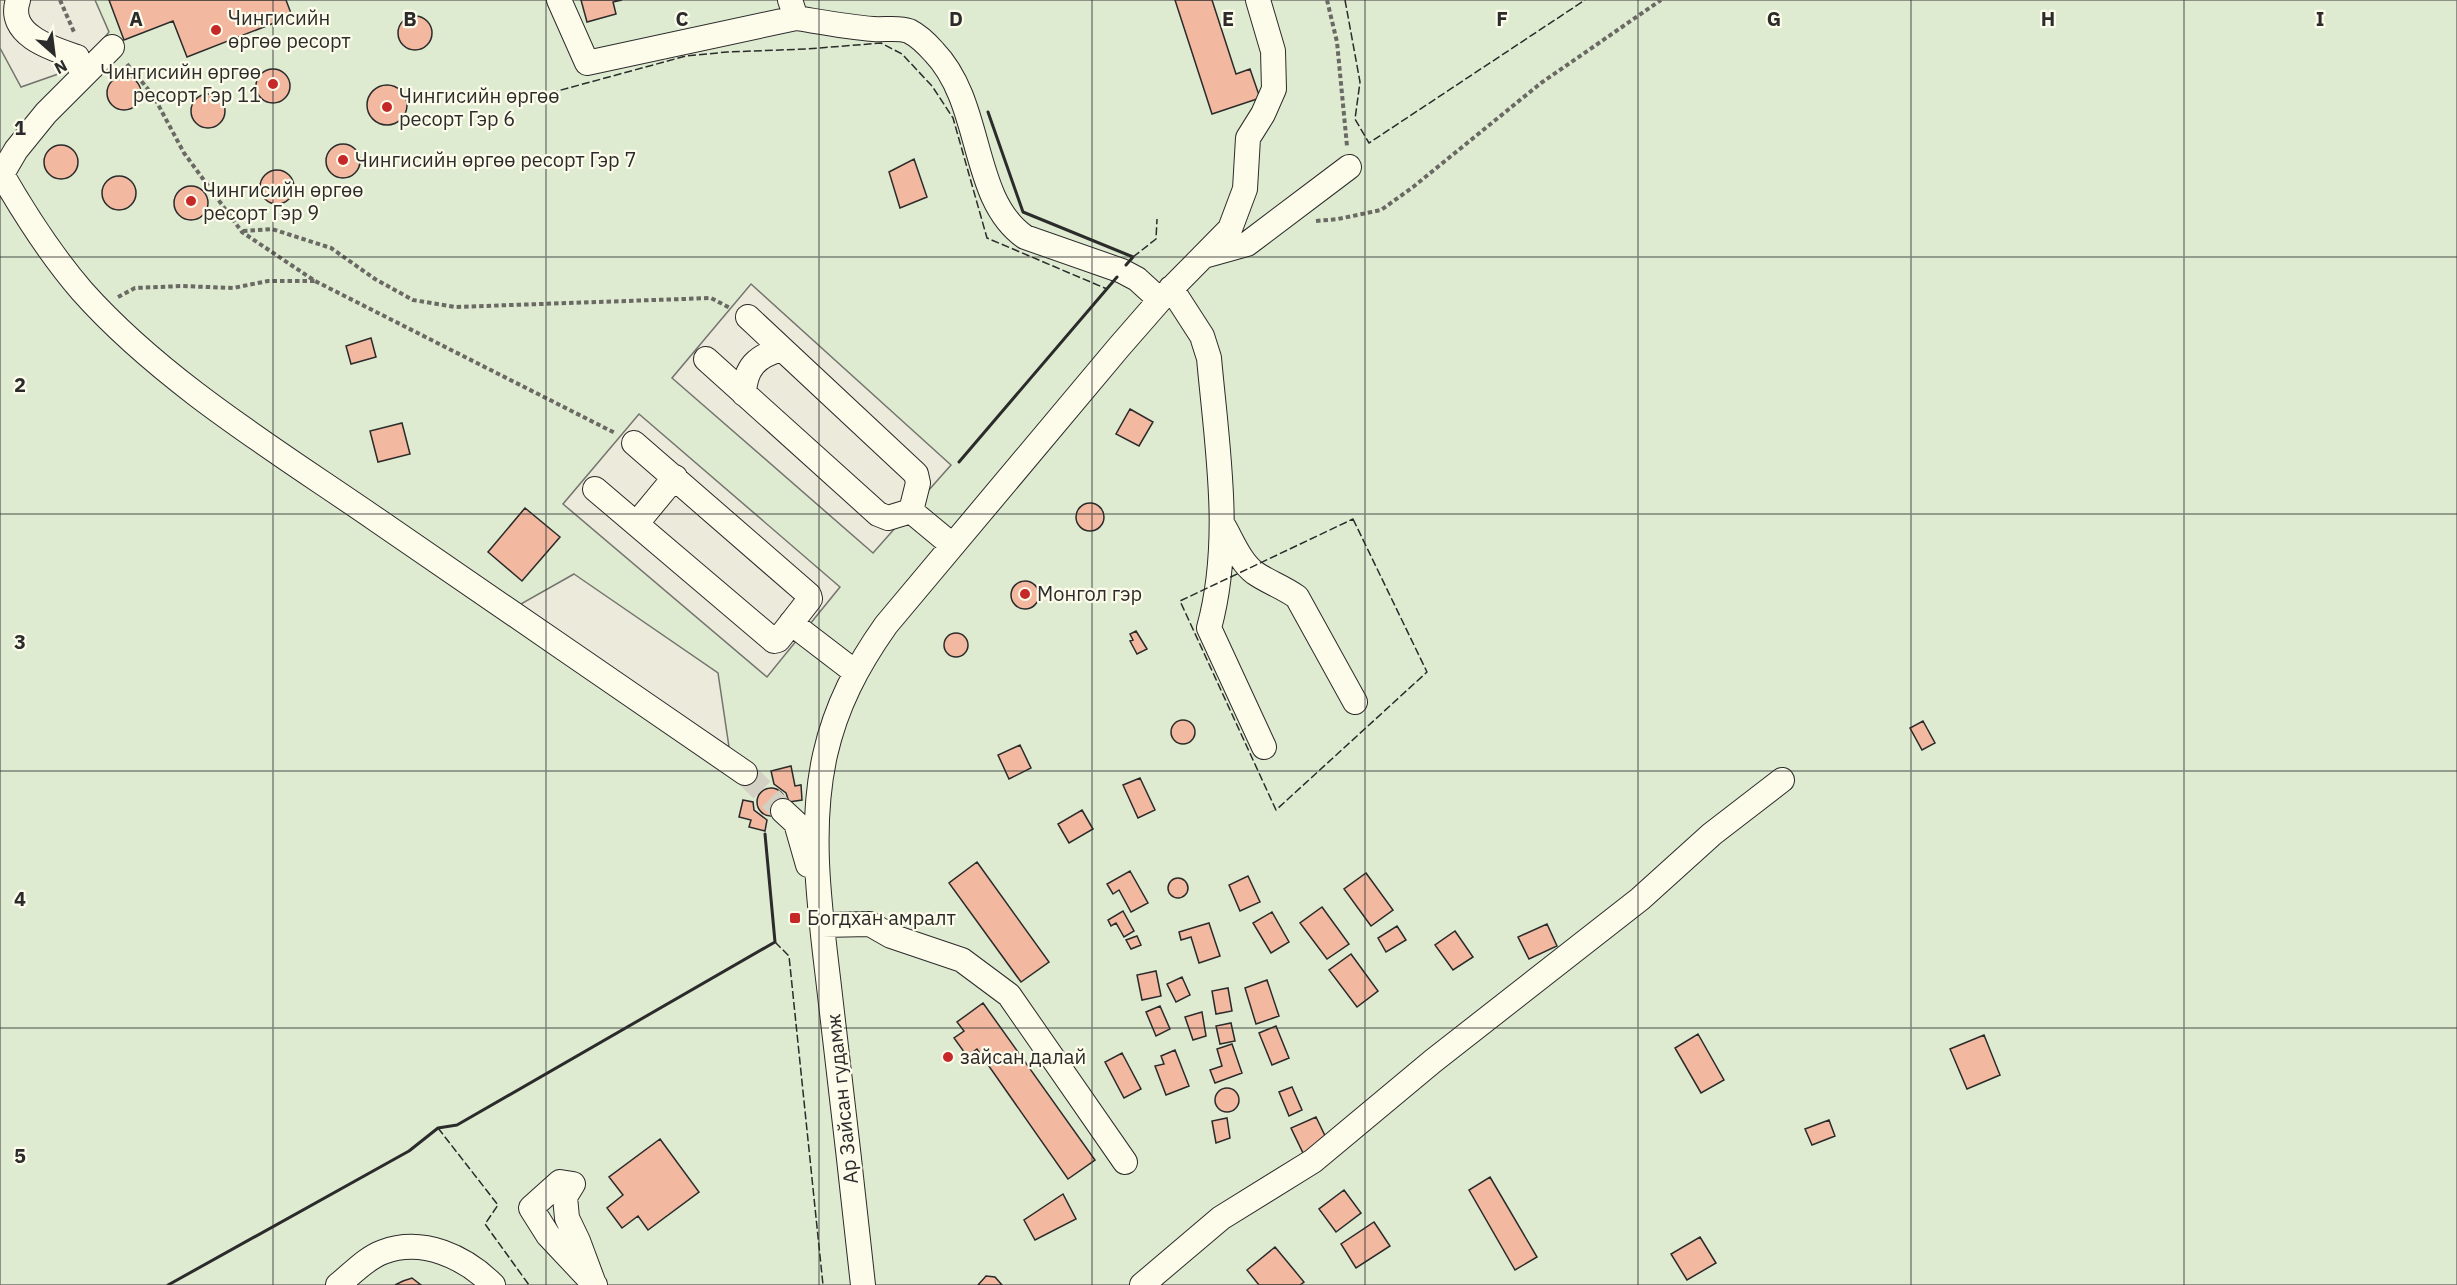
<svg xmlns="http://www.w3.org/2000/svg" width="2457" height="1285" viewBox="0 0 2457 1285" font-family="'IBM Plex Sans',sans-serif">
<rect width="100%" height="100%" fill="#fdfbea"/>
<path fill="#deebd1" stroke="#74746e" stroke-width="1.5" d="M0 0H2457V1285H0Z"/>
<path fill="#eceadb" stroke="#74746e" stroke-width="1.5" d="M0 0H95L109 32 81 66 21 87 0 48Z
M751 284 951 465 873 553 672 378Z
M639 414 840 587 767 677 563 504Z
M574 574 718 673 729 747 519 605Z"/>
<path fill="#f2b8a0" stroke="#2b2b2b" stroke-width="1.5" d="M109 0H286L292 16 187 57 173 21 124 40Z
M581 0H622L613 2 616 14 587 22Z
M1175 0H1212L1236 74 1250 69 1260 98 1212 114Z
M398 33a17 17 0 1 1 34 0a17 17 0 1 1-34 0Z
M256 86a17 17 0 1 1 34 0a17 17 0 1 1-34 0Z
M107 93a17 17 0 1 1 34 0a17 17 0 1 1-34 0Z
M367 105a20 20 0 1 1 40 0a20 20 0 1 1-40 0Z
M191 111a17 17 0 1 1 34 0a17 17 0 1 1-34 0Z
M326 161a17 17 0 1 1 34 0a17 17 0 1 1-34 0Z
M44 162a17 17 0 1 1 34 0a17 17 0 1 1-34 0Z
M914 159 927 197 900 208 889 172Z
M260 187a17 17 0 1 1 34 0a17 17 0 1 1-34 0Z
M102 193a17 17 0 1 1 34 0a17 17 0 1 1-34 0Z
M174 203a17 17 0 1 1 34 0a17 17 0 1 1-34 0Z
M371 338 376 357 351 364 346 346Z
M1130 409 1153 422 1139 446 1116 434Z
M402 423 410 454 378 462 370 431Z
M1076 517a14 14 0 1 1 28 0a14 14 0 1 1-28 0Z
M525 508 560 537 522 581 488 552Z
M1011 595a14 14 0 1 1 28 0a14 14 0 1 1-28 0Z
M1136 631 1147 649 1137 654 1130 641 1133 640 1130 634Z
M944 645a12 12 0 1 1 24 0a12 12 0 1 1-24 0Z
M1171 732a12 12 0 1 1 24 0a12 12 0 1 1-24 0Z
M1923 721 1935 743 1922 750 1910 728Z
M1020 745 1031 768 1009 779 998 755Z
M791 766 795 786 801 785 802 800 789 802 786 793 774 784 771 771Z
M1140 778 1155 810 1138 818 1123 785Z
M757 802a14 14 0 1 1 28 0a14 14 0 1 1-28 0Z
M743 800 753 802 754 810 767 820 765 831 749 827 751 820 739 817Z
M1082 810 1093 829 1069 843 1058 824Z
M977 862 1049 962 1021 982 949 883Z
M1130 871 1148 903 1131 912 1119 890 1113 894 1107 884Z
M1366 873 1393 910 1371 926 1344 889Z
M1248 876 1260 902 1240 911 1229 885Z
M1168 888a10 10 0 1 1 20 0a10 10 0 1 1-20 0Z
M1322 907 1349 944 1327 959 1300 923Z
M1123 911 1134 931 1124 937 1116 923 1111 926 1108 920Z
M1272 912 1289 942 1271 953 1253 923Z
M1209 923 1220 956 1199 963 1191 937 1181 940 1179 932Z
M1547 924 1557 946 1529 959 1518 937Z
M1397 926 1406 940 1386 952 1378 938Z
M1455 931 1473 957 1453 970 1435 945Z
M1137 936 1141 945 1131 949 1126 940Z
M1351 954 1378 991 1357 1007 1329 970Z
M1156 971 1161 996 1142 1000 1137 975Z
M1182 977 1190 995 1176 1002 1167 984Z
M1267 980 1279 1016 1256 1024 1245 988Z
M1228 988 1232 1011 1216 1014 1212 991Z
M983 1003 1095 1160 1068 1179 977 1049 967 1056 954 1038 964 1031 957 1022Z
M1160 1006 1170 1029 1156 1036 1146 1012Z
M1202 1012 1206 1036 1193 1040 1185 1017Z
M1231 1023 1235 1041 1220 1044 1216 1026Z
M1276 1026 1289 1058 1272 1065 1259 1033Z
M1698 1034 1724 1080 1701 1093 1675 1048Z
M1984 1035 2000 1075 1967 1089 1950 1049Z
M1232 1044 1242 1073 1215 1083 1210 1070 1222 1066 1217 1049Z
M1175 1050 1189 1086 1166 1095 1155 1066 1164 1064 1161 1056Z
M1122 1053 1141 1089 1124 1098 1105 1062Z
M1292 1087 1302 1110 1289 1116 1279 1092Z
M1215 1100a12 12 0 1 1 24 0a12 12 0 1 1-24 0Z
M1316 1117 1329 1144 1304 1155 1291 1128Z
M1227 1118 1230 1138 1216 1143 1212 1121Z
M1829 1120 1835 1136 1812 1145 1805 1129Z
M660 1139 699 1192 648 1230 638 1216 622 1228 607 1208 623 1195 609 1177Z
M1490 1177 1537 1257 1515 1270 1469 1190Z
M1344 1190 1361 1213 1336 1232 1319 1209Z
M1063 1194 1076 1219 1035 1240 1024 1220Z
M1374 1222 1390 1246 1356 1268 1341 1244Z
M1700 1237 1716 1263 1687 1280 1671 1254Z
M1275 1247 1304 1282 1300 1285H1259L1247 1270Z
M986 1276 995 1277 1002 1285H978Z
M412 1278 421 1285H395L403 1281Z"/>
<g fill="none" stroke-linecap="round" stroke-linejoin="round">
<path stroke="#d3d1c4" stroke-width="24" stroke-dasharray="24 12" stroke-linecap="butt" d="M745 773 783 811"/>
<defs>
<path id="minor" d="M18 0C6 35 53 49 77 57L82 75
M559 0 587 63 796 18
M790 0 796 18C821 22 847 27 873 29 884 30 899 27 909 31 919 36 927 44 934 52 984 104 970 199 1025 237L1122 271 1137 279 1160 300
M0 171C24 213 50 254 82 291 163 382 277 451 377 520 499 605 623 688 745 773
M2 174 16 150 46 113 112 47
M1204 256 1247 244 1349 167
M1171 288 1202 336 1209 358C1217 447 1233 540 1209 628L1264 747
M748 317 916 474 918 483 911 511
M706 359 878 514 888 518 911 511
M744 394C745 367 757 356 782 349
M595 489 774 641 778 640 810 599 809 595 634 443
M911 511 952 545
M637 523 675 477
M1223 525C1232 540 1240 562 1255 573 1268 582 1283 587 1297 597L1355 702
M791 623 855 672
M783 811 796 823 808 865
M822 925 870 924 891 936 962 960 1009 995 1125 1162
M594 1284 578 1241 567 1218 565 1197 573 1184 560 1182 531 1208 548 1235 594 1284 595 1285
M338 1285C352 1274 366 1258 383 1252 423 1237 465 1257 493 1285
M863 1285C853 1191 842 1098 831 1004 822 923 807 836 825 755 836 706 857 666 886 625L1119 347 1160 300 1230 229 1245 189 1248 138 1263 114 1274 89 1273 51 1258 0
M1142 1285 1221 1218 1313 1161 1433 1061 1640 899 1712 834 1782 780"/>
</defs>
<use href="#minor" stroke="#2b2b2b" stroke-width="26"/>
<path stroke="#6a6964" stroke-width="4" stroke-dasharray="4.5 3" stroke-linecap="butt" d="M60 0 74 32
M1327 0 1337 42 1347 146
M127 64 153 95 184 153 242 232 315 281 615 433
M1316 221 1338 219 1381 210 1413 187 1541 83 1661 0
M243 231 272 229 331 248 375 279 413 300 455 307 711 298 730 308
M118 297 135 288 182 286 233 288 268 281H315"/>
<use href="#minor" stroke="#fdfbea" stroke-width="24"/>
<path stroke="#2b2b2b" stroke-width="1.5" stroke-dasharray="8 3" stroke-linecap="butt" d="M1345 0 1360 82 1355 119 1369 143 1585 0
M550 93 686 56 727 52 807 49 881 43 902 54 932 86 953 118 987 238 1107 289
M1133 257 1156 239 1157 219
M1353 519 1427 672 1276 810 1180 601Z
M775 942 789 956 823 1285
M438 1128 498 1205 485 1224 529 1285"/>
<path stroke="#2b2b2b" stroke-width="3" d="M988 112 1023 212 1133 257 1126 265
M959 462 1117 277
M168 1285 409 1151 438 1128 457 1125 775 942 765 834"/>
</g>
<path fill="none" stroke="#2b2b2b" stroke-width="1.5" stroke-opacity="0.55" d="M273 0V1285M546 0V1285M819 0V1285M1092 0V1285M1365 0V1285M1638 0V1285M1911 0V1285M2184 0V1285M0 257H2457M0 514H2457M0 771H2457M0 1028H2457"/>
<g fill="#c62828" stroke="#fdfbea" stroke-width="2">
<circle cx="216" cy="30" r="6"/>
<circle cx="273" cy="84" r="6"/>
<circle cx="387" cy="107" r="6"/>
<circle cx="343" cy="160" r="6"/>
<circle cx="191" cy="201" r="6"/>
<circle cx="1025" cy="594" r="6"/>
<rect x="789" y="912" width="12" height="12" rx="3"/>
<circle cx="948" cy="1057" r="6"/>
</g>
<g text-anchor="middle" stroke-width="4.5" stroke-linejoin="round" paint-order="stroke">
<g font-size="20" fill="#2b2b2b" stroke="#fdfbea" text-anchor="start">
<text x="228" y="25">Чингисийн<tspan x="228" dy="23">өргөө ресорт</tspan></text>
<text x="261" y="79" text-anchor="end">Чингисийн өргөө<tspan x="261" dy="23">ресорт Гэр 11</tspan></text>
<text x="399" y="103">Чингисийн өргөө<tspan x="399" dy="23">ресорт Гэр 6</tspan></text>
<text x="355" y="167">Чингисийн өргөө ресорт Гэр 7</text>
<text x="203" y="197">Чингисийн өргөө<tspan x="203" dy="23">ресорт Гэр 9</tspan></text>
<text x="1037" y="601">Монгол гэр</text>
<text x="807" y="925">Богдхан амралт</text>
<text x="960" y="1064">зайсан далай</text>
</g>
<g font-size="20" fill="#2b2b2b" stroke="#fdfbea">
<text transform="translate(842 1099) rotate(-96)" y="7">Ар Зайсан гудамж</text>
</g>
</g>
<g font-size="20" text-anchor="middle" font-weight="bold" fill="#2b2b2b" stroke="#fdfbea" stroke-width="4.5" stroke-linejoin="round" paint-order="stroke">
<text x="136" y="26">A</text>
<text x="410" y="26">B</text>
<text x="682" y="26">C</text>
<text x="956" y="26">D</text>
<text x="1228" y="26">E</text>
<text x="1502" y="26">F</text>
<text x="1774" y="26">G</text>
<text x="2048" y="26">H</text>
<text x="2320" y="26">I</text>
<text x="20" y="135">1</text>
<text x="20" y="392">2</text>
<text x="20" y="649">3</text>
<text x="20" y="906">4</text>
<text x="20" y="1163">5</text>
</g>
<g transform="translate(54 54) rotate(152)" stroke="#fdfbea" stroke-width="4.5" paint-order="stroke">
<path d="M0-4.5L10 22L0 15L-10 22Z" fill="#2b2b2b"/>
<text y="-9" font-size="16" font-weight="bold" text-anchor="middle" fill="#2b2b2b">N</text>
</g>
</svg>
